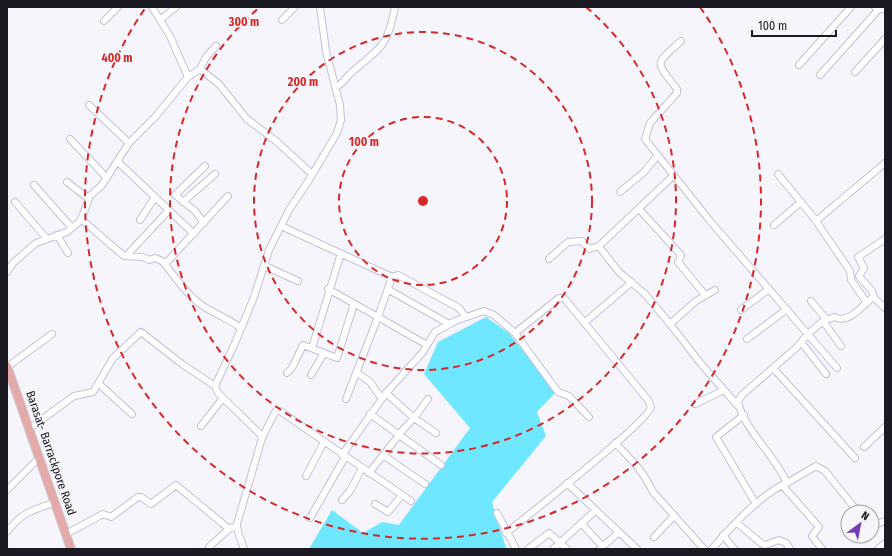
<svg xmlns="http://www.w3.org/2000/svg" width="892" height="556" viewBox="0 0 892 556" font-family="'Fira Sans Condensed',sans-serif">
<rect width="100%" height="100%" fill="#f6f5fb"/>
<path fill="#6ee7ff" d="M486 317 509 333 556 392 537 412 546 436 492 502 506 548 309 549 332 510 363 533 382 522 399 525 470 428 424 374 438 342Z"/>
<g fill="none" stroke-linecap="round" stroke-linejoin="round">
<defs>
<path id="minor" d="M152 7 170 36 188 77
M875 7 885 10
M160 20 176 7
M282 20 295 7
M104 21 118 7
M681 41C654 65 655 61 677 89V93L650 123 645 139 710 221 837 368
M216 46 206 57 200 69 219 84 247 119 276 141 312 174
M799 65 851 7
M855 72 885 39
M820 75 879 9
M336 87C343 84 346 77 352 72 382 46 387 48 395 7
M89 105 129 143
M70 139 107 178
M117 161 194 234
M778 174 817 222
M67 182 89 199
M34 185 72 228
M620 192 644 172 658 155
M15 202 47 239
M183 202 215 174
M639 209 681 255 678 262 705 295
M81 219 124 256 143 257 149 260 155 258 166 263 228 196
M140 220 155 197
M204 223 195 211 175 195 205 166
M774 225 801 202
M281 226 392 277 378 317 427 345
M57 235 68 253
M126 256 169 210
M549 259 568 242 582 241 589 249 599 246
M164 263C176 278 189 298 206 308 218 315 230 320 241 328
M265 266 298 281
M7 272 13 263 36 243 67 232 79 222 82 217 90 196 102 185 129 143 155 117 188 77 200 69
M392 277 398 275 459 308 466 317
M328 289 378 317 346 399
M389 290 449 324
M715 290 696 301 670 324 702 365 739 407
M874 298 872 291 859 276 864 268 858 257 885 239
M811 301 826 319
M867 303 851 280 850 271 816 221 885 163
M741 310 769 289
M823 321 841 346
M584 323 632 282
M670 324 645 294 619 272 600 248 599 246 674 175
M747 339 787 309
M801 342 826 374
M312 348 341 253
M7 367 52 334
M773 368 855 458
M356 372 370 382 382 399
M287 373 292 368 303 345 337 358 354 304
M311 375 324 353
M99 384 132 414
M386 393 414 418 436 433
M695 404 724 390
M370 414 441 465
M744 415 716 437 756 504
M201 426 223 398
M30 428 74 396 93 392 113 358 141 332 182 364 215 386
M398 435 414 418 428 399
M262 438 274 414 276 411H280L411 501
M615 443C631 459 643 471 653 492L704 549
M864 447 885 427
M342 455 386 393 423 352 435 332 455 321 484 311 494 315 515 333
M383 455 425 484
M369 473 399 435
M306 476 324 442
M567 483 637 549
M787 483 816 466 825 471 858 512
M782 485 819 527 812 536 822 549
M7 490 40 457
M342 500 350 491 362 468
M375 504 388 512 402 495
M497 513 516 549
M310 518 345 457
M872 520 877 524 885 521
M581 523 603 547
M737 523 762 544 765 545 779 540 786 543 790 549
M8 531C22 512 33 510 54 503
M506 533C527 516 648 422 651 407L648 400 564 298H559L515 333 558 392 569 396 589 417
M66 534 103 514 111 517 138 497H141L151 504 176 485 228 528 237 527
M723 535 734 549
M654 537 674 516
M209 547 230 528
M244 549 238 532 237 524 262 438 259 433 218 393 215 386 235 343 254 297 269 250 289 210 309 180 337 133 341 120 340 105 326 51 320 7
M528 549 549 533 567 549
M553 549 596 510
M600 549 619 532
M712 549C729 529 762 493 787 483 775 455 743 429 738 401L742 395 796 348 808 334 823 321 835 317C848 325 863 305 873 297L885 308
M878 549 885 543"/>
<path id="major" d="M7 366 71 549"/>
</defs>
<use href="#minor" stroke="#c4bfdc" stroke-width="8"/>
<use href="#major" stroke="#d1d1d3" stroke-width="10"/>
<use href="#minor" stroke="#fff" stroke-width="6"/>
<use href="#major" stroke="#e3aaa9" stroke-width="8"/>
</g>
<g fill="none" stroke="#d62828" stroke-width="2" stroke-dasharray="7 5">
<circle cx="423" cy="201" r="84"/>
<circle cx="423" cy="201" r="169"/>
<path d="M586 7A253 253 0 1 1 260 7"/>
<path d="M700 7A338 338 0 1 1 146 7"/>
</g>
<g text-anchor="middle" stroke-width="3" stroke-linejoin="round" paint-order="stroke">
<g font-size="12" fill="#1b1924" stroke="#f6f5fb">
<text transform="translate(51 453) rotate(71)" y="4">Barasat- Barrackpore Road</text>
</g>
</g>
<circle cx="423" cy="201" r="6" fill="#d62828" stroke="#f6f5fb" stroke-width="2"/>
<g font-size="12" text-anchor="middle" font-weight="bold" fill="#d62828" stroke="#f6f5fb" stroke-width="3" stroke-linejoin="round" paint-order="stroke">
<text x="244" y="26">300 m</text>
<text x="117" y="62">400 m</text>
<text x="303" y="86">200 m</text>
<text x="364" y="146">100 m</text>
</g>
<rect width="892" height="556" fill="none" stroke="#1b1924" stroke-width="16"/>
<g transform="translate(860 524) rotate(32)"><circle r="19" fill="#f6f5fb" stroke="#9e9da5"/>
<path d="M0-3L7 15L0 10L-7 15Z" fill="#733cb3"/>
<text y="-6" font-size="11" font-weight="bold" text-anchor="middle" fill="#1b1924">N</text>
</g>
<path d="M752 30v6h84v-6" fill="none" stroke="#1b1924" stroke-width="2"/>
<text x="758" y="30" font-size="12" fill="#1b1924" stroke="#f6f5fb" stroke-width="3" paint-order="stroke">100 m</text>
</svg>
